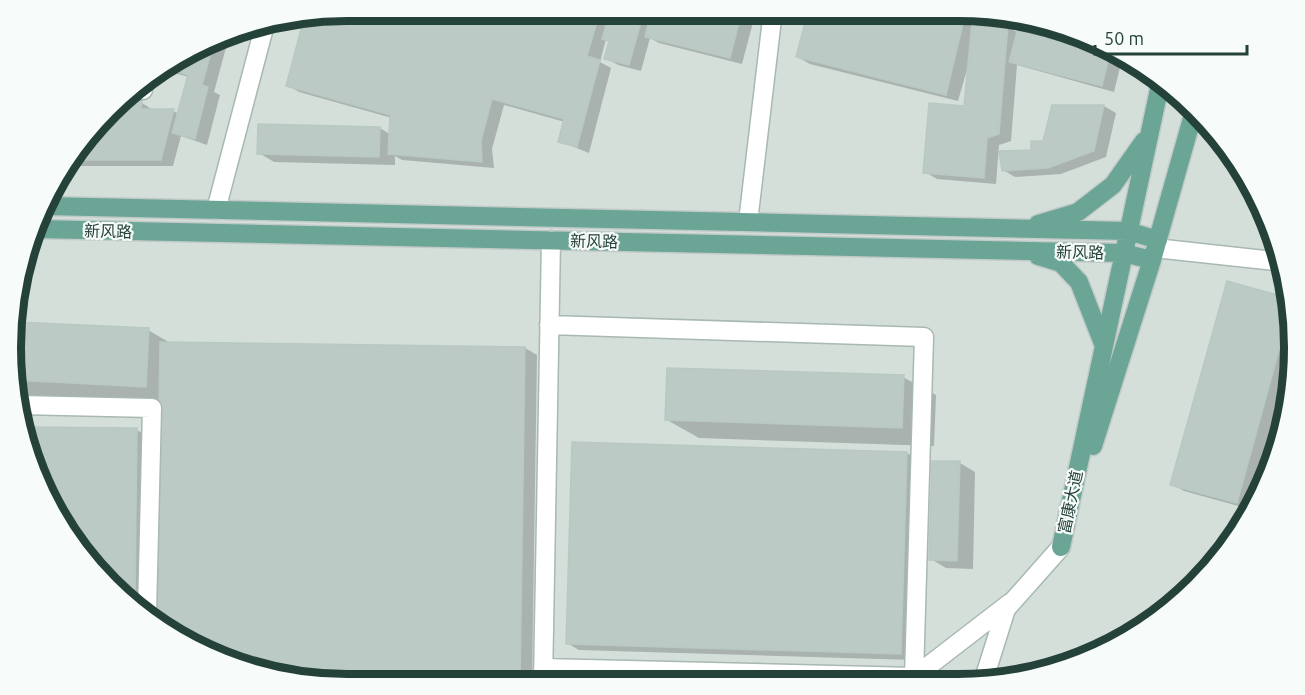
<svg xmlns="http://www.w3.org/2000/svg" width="1305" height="695" viewBox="0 0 1305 695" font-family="Ubuntu,'Noto Sans SC',sans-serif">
<rect width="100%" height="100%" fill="#e6efeb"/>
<path fill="#d4dfda" d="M348 11H979L1045 22 1126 55 1225 142 1283 260 1292 391 1250 516 1211 570 1144 628 1066 666 1001 682 326 684 179 640 94 570 36 477 11 370 22 261 67 161 142 80 239 29Z"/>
<path fill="#0003" fill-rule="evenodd" d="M348 11H756L742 64 659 43 650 38 641 71 618 65 606 58 610 42 606 39 600 62 611 68 589 153 559 141 565 122 504 105 492 149 494 168 402 160 395 156V165L274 162 259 153 380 128 391 135 392 118 299 92 287 85 306 17Z
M810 11H979L1045 22 1123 55 1114 92 1017 65 1011 141 999 145 996 184 937 179 925 172 966 107 970 59 958 101 810 64 798 57ZM978 16 1020 27 1019 33 1008 27 976 24Z
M230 33 214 92 220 95 207 145 181 136 173 166H65L122 102 142 103 153 110 173 111 179 114 189 77 162 70Z
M1053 106H1104L1116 113 1106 157 1061 174 1015 177 1003 170 1044 142Z
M1228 283 1285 299 1290 362 1249 509 1184 491 1172 484Z
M16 323 148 330 172 344 525 348 537 355 532 683 326 684 161 404 18 397 11 370Z
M903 377 936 395 934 446 699 438 667 420Z
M25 428 137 430 149 437 147 613 94 570 36 477Z
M573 444 907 453 919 460 913 660 579 650 567 643Z
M960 463 975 472 973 569 946 568 931 559Z"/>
<path fill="#bbcac4" stroke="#b8c9c2" stroke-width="1.5" d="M348 11H600L587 56 600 60 577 147 558 142 564 119 492 99 481 141 482 162 388 154 390 115 286 86 304 18Z
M610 11H644L629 65 604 59 609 41 602 39Z
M651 11H742L730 58 645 37Z
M808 11H966L946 95 796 57Z
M969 11H979L1047 23 1045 31Z
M972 22 1008 25 999 134 987 138 984 178 923 173 929 103 964 106Z
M1047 23 1111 49 1102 86 1009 62 1019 24 1045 31Z
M214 42 202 85 208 87 195 139 172 133 188 75 165 68Z
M123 101H142L141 109H174L161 160H68Z
M1052 105H1104L1094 151 1048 168 1002 171 999 151 1031 150V141H1043Z
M258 124 380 127 379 157 257 154Z
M1227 281 1285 297 1287 321 1237 503 1170 485Z
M16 322 149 328 146 387 14 380 11 370Z
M160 342 525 347 520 683 326 684 260 673 179 640 156 621Z
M667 368 904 375 902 428 665 420Z
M25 427 137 428 135 603 94 570 36 477Z
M572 442 907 452 901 654 566 644Z
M932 461H960L957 561 929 560Z"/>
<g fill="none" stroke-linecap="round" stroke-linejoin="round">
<defs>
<path id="minor" d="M133 90H143L142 81
M216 210 265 24
M748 222 772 19 770 11
M1155 248 1283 262
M20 405 152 408 147 613
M543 668 914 677 924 337 549 325
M914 677 1010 603
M983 682 1006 609 1061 547
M543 683 551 240"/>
<path id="major" d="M46 206 1128 231 1158 240
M1038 224 1078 212 1113 185 1144 141
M36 229 1123 253 1152 260
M1038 256 1061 263 1079 282 1104 346
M1093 446 1152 260 1193 115
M1061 547 1160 85"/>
</defs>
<use href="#minor" stroke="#a8b8b2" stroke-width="21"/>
<use href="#major" stroke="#c2cac8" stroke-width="21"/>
<use href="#minor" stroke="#fff" stroke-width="18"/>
<use href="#major" stroke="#6aa596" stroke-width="18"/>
</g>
<g text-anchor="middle" stroke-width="4.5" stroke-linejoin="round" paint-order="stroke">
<g font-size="16" fill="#24423a" stroke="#f7fbf9">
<text transform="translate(108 231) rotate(1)" y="6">新风路</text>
<text transform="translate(594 241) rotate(1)" y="6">新风路</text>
<text transform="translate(1080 252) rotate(1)" y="6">新风路</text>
<text transform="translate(1070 502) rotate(-78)" y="6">富康大道</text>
</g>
</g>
<path d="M0 0H1305V695H0ZM347 21H958A326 326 0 0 1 1284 347V348A326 326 0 0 1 958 674H347A326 326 0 0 1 21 348V347A326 326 0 0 1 347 21Z" fill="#f7fbf9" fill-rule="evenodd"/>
<path fill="none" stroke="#24423a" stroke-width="8" d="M347 21H958A326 326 0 0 1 1284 347V348A326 326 0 0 1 958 674H347A326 326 0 0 1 21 348V347A326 326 0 0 1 347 21Z"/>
<path d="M1095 45v9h152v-9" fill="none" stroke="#24423a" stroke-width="3"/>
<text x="1104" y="45" font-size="18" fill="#24423a" stroke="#f7fbf9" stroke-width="4.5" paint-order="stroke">50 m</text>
</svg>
